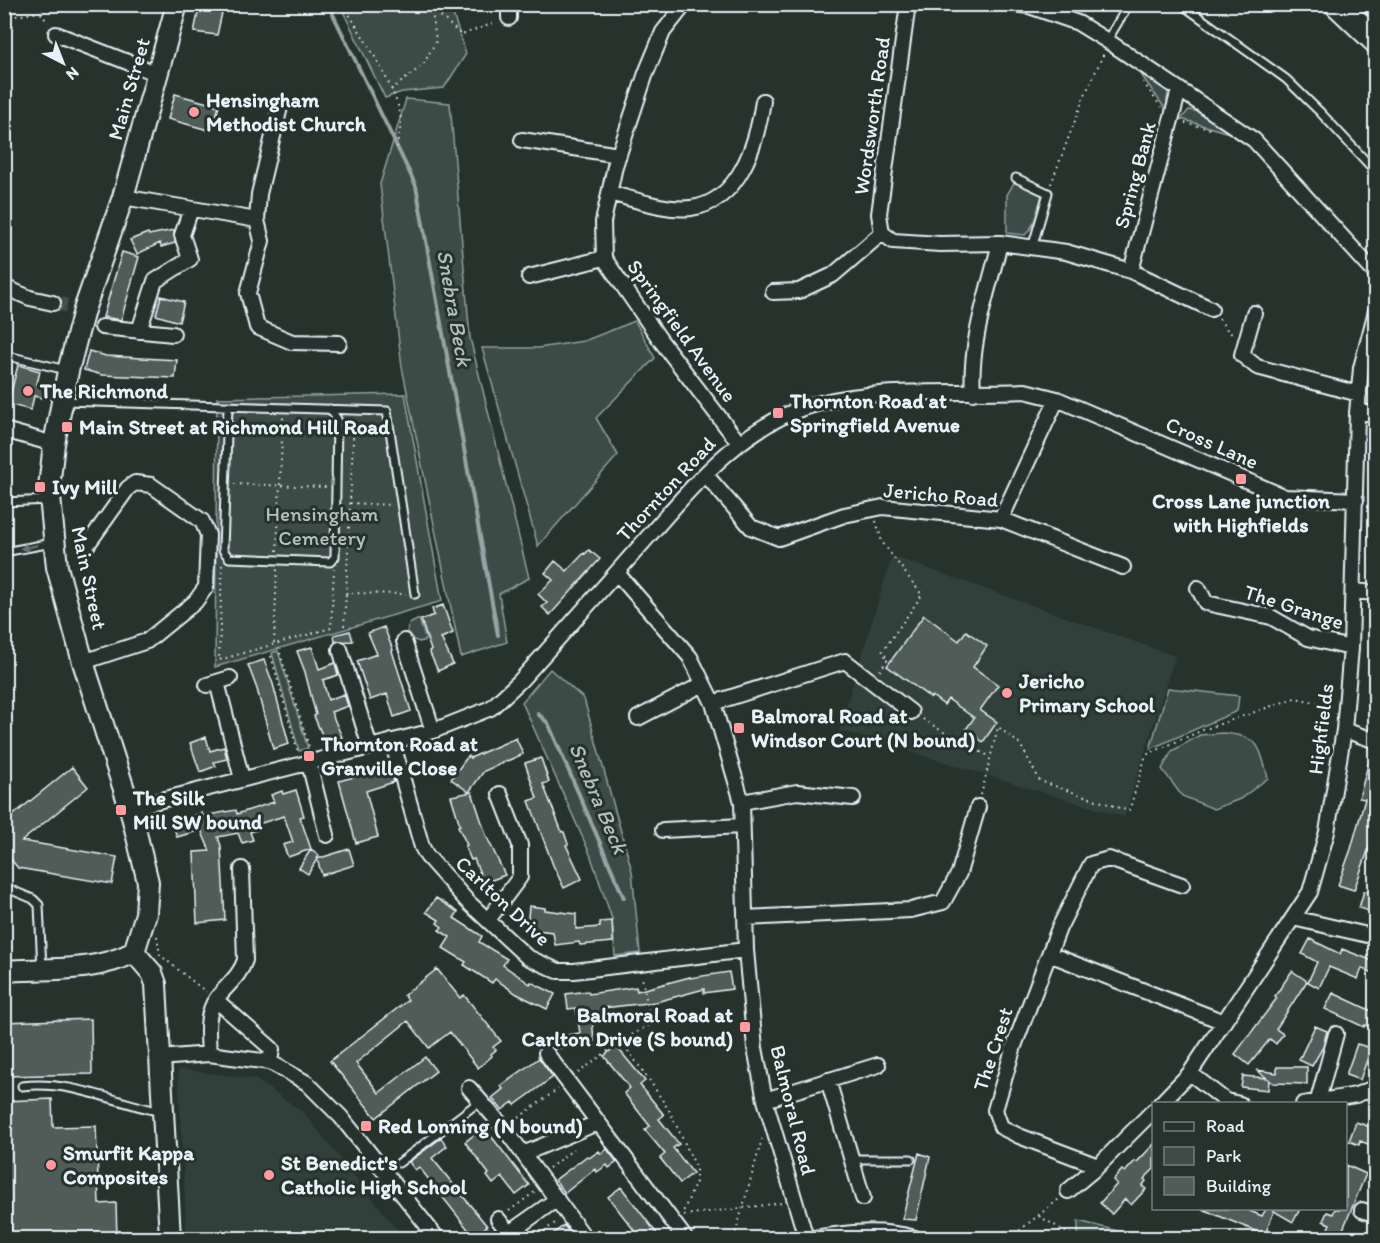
<svg xmlns="http://www.w3.org/2000/svg" width="1380" height="1243" viewBox="0 0 1380 1243" font-family="Itim,sans-serif">
<rect width="100%" height="100%" fill="#26332d"/>
<filter id="ink" filterUnits="userSpaceOnUse"><feTurbulence type="fractalNoise" baseFrequency=".0167" numOctaves="2"/><feDisplacementMap in="SourceGraphic" scale="12" xChannelSelector="R" yChannelSelector="G"/><feConvolveMatrix kernelMatrix="1 2 1 2 8 2 1 2 1" color-interpolation-filters="sRGB"/></filter>
<g filter="url(#ink)">
<path fill="#333f3a" d="M892 556 1175 656 1124 817 839 730Z
M178 1069 255 1079 303 1112 404 1238H187Z"/>
<path fill="#3e4b47" stroke="#939ea0" stroke-width="1.5" d="M340 5H450L466 54 444 88 402 92 385 98Z
M1140 73 1168 91 1166 110Z
M406 99 450 103 470 338 529 578 499 594 507 642 461 657 402 367 380 184Z
M1189 110 1203 112 1229 133 1181 119Z
M1015 181 1042 195C1038 209 1036 225 1025 235L1007 233V195Z
M635 321 655 358 596 418 618 455 538 546 482 348H538L584 341Z
M405 394 442 601 215 667 217 398Z
M419 619 426 640 419 642 409 638 407 631 409 624Z
M278 651 308 748 299 751 272 653Z
M550 669 584 699 632 871 640 953 615 956 612 919 590 854 522 702Z
M1168 688 1239 696 1237 711 1150 749Z
M1222 733C1259 736 1259 744 1268 778L1240 799 1214 809 1182 796 1162 769 1172 751 1200 735Z
M1078 1221 1146 1238H1078Z"/>
<g fill="none" stroke-linecap="round" stroke-linejoin="round">
<path stroke="#98a3a5" stroke-width="4" d="M328 4 416 186 498 635
M538 714 548 723 624 898"/>
</g>
<path fill="#505c59" stroke="#e8f1f8" stroke-width="1.5" d="M200 4H224L217 35 194 32Z
M175 94 219 106 212 131 168 119Z
M174 230 175 243 161 247 160 243 137 254 130 240 148 233 149 235Z
M122 252 139 257 121 320 103 317Z
M161 296 184 302 179 322 156 315Z
M89 351 106 356 177 360 175 378 102 375 84 370Z
M18 365 40 371 37 384 45 386 42 398 34 396 31 410 8 404Z
M589 550 600 559 550 615 542 607 547 603 538 594 553 580 545 573 555 561 567 571 584 553 585 554Z
M443 605 453 633 441 638 453 664 438 671 429 651 431 650 421 620 434 615 432 609Z
M924 615 959 641 966 631 987 646 973 667 998 685 980 710 997 722 983 742 966 729 974 718 948 699 944 705 932 696 931 698 887 666Z
M384 627 393 650 392 651 411 711 394 717 387 694 370 700 357 661 377 654 368 633Z
M350 631 353 641 335 642 334 635Z
M312 647 319 669 335 663 338 675 323 680 328 700 344 694 348 706 331 712 342 737 326 744 314 716 316 715 305 672 297 651Z
M264 660 273 684 289 744 273 749 257 689 248 665Z
M206 737 210 751 224 747 227 759 214 762 216 766 200 772 190 743Z
M516 738 523 754 484 771 469 792 451 779 468 756 470 758Z
M1372 750 1376 751V825L1373 834 1376 835V846L1370 845 1354 890 1338 885 1351 849 1365 799 1359 798Z
M541 758 549 782 543 784 562 832H564L568 844 566 845 582 879 564 888 553 865 529 801 537 798 525 763Z
M72 767 88 787 22 841 117 857 112 884 18 868 4 851V807L12 816Z
M390 767 394 782 366 791 378 837 356 843 339 781Z
M296 790 304 816 300 817 311 849 288 857 283 845 293 842 284 816 255 825 257 830 250 832 253 840 242 843 238 833 218 837 221 846 225 920 197 923 194 852 210 851 201 830 177 837 172 822 202 813 203 816 236 810 237 814 274 802 271 795 282 791 283 794Z
M472 792 486 835 505 875 484 883 474 859 471 860 465 846 467 845 458 826 460 825 451 796Z
M311 849 319 855 317 859 349 849 354 865 322 875 317 859 308 874 299 868Z
M1364 891 1376 894V913L1359 908Z
M436 898 458 912 454 918 482 936 479 942 507 959 503 965 530 984 531 982 555 994 547 1009 517 994 495 979 492 983 464 965 466 962 443 948 450 937 439 930 442 927 437 923 439 920 426 912Z
M529 906 545 908V910L576 914V929L600 927V922L612 921 613 942 580 945 579 942 555 945 553 932 527 929Z
M1310 939 1340 954 1342 949 1376 962V974L1362 968 1358 979 1329 967 1319 988 1308 982 1317 962 1302 954Z
M437 969 460 998 464 995 501 1041 493 1047 496 1050 491 1054 492 1056 478 1068 450 1032 429 1048 408 1021 356 1063 379 1093 425 1057 436 1071 376 1118 330 1061 408 1000 404 995Z
M1292 971 1307 981 1276 1029 1283 1034 1276 1044 1270 1039 1249 1065 1235 1054 1277 998 1275 996Z
M729 972 732 989 704 993V989L656 1002 603 1008 604 1014 592 1016 594 1042 554 1049 549 1045H542L541 1039 580 1033 576 1008 568 1009 566 994 588 991 589 994 636 987 637 991 690 977V978Z
M1333 993 1376 1013V1029L1365 1025 1364 1027 1325 1009Z
M91 1019 92 1074 4 1076V1022Z
M1315 1026 1327 1031 1323 1047 1312 1066 1299 1060Z
M1357 1044 1371 1048 1360 1080 1346 1075Z
M616 1046 645 1081 640 1085 664 1115 659 1119 679 1144 673 1148 693 1173 680 1183 660 1158 665 1154 645 1130 650 1126 624 1093 630 1088 604 1056Z
M539 1058 553 1077 515 1105 513 1102 502 1110 492 1098 503 1089 501 1086Z
M1277 1067H1307V1084L1273 1083 1269 1080 1268 1090 1241 1087 1243 1076 1267 1078 1256 1070 1277 1073Z
M52 1099 53 1127 96 1126 99 1204 116 1203 117 1239H11L10 1205 4 1206V1101Z
M1356 1122 1376 1129V1147L1360 1141 1359 1145 1349 1141Z
M484 1127 529 1185 516 1195 502 1177 493 1184 487 1176 489 1174 465 1142Z
M441 1138 447 1146 432 1158 487 1226 474 1237 419 1167 415 1170 409 1162Z
M1154 1144V1169L1144 1179 1146 1181 1142 1186 1146 1189 1131 1205 1125 1199 1112 1214 1100 1203 1117 1184 1113 1180 1122 1170 1125 1172 1135 1161 1137 1162Z
M607 1149 617 1162 609 1168 607 1165 597 1172 595 1169 565 1193 555 1180 587 1156 589 1158 599 1151 601 1154Z
M919 1153 930 1157 916 1220 902 1219Z
M1346 1165 1366 1174 1339 1239H1323L1330 1224 1323 1221 1327 1212 1333 1214 1335 1209H1346Z
M621 1187 661 1239H641L608 1197Z
M1202 1209H1245L1262 1216 1266 1209H1300L1293 1222 1274 1211 1265 1235Z
M564 1225 574 1239H547Z"/>
<g fill="none" stroke-linecap="round" stroke-linejoin="round">
<path stroke="#43504b" stroke-width="14" stroke-dasharray="14 7" stroke-linecap="butt" d="M53 303 71 306"/>
<defs>
<path id="lane" d="M1181 4 1286 79 1319 111 1376 172
M1111 34 1129 4
M1016 178 1048 193 1032 248
M4 355 66 370
M64 401 387 411 415 594
M228 406 223 550 229 558 330 562 335 557 337 419 330 409
M4 502 50 500
M4 552 52 543
M4 887 33 899 39 905 42 969
M22 1086C69 1080 115 1102 161 1112
M851 1159H911
M399 1163 480 1101"/>
<path id="street" d="M509 4V18
M685 4 663 32 646 73 615 166 603 222 604 258 661 341 739 443
M1012 4 1029 6 1078 23 1109 42 1254 140 1376 274
M1369 4 1376 11
M56 34 158 74
M280 107 259 194 257 220 262 241 248 293 257 327 292 342 339 343
M522 140 619 155
M609 193C634 199 665 211 691 208 740 202 757 142 763 101
M123 197 257 220
M882 233 893 241 940 244 1000 243 1066 252 1131 271 1211 309
M882 233 879 214 908 4
M1131 271 1179 90
M529 277 604 258
M4 287 30 298 53 303
M773 292 799 291 833 275 882 233
M1254 313 1242 355 1257 367 1359 394
M102 327 173 334
M139 331 155 281 190 259 182 235 191 209
M973 393C969 343 988 292 1000 243
M1357 413H1376
M4 430 54 444
M705 474 751 527 779 538 844 515 883 507 1001 519 1123 567
M1001 519 1057 399
M617 573 690 657 713 703 742 802 746 950 755 1048 765 1100 806 1238
M1198 588 1206 603 1271 617 1308 638 1351 648
M1353 591 1376 593
M404 641 433 731
M340 649 370 747
M83 662 147 641 195 602 206 587 208 535 202 521 151 485 135 483 128 488 85 548
M217 682 242 779
M207 685 230 678
M713 703 845 661 911 712
M638 718 703 684
M1344 730 1376 741
M392 741 422 847 427 856 467 901 527 957 558 971H574L746 950
M309 763 327 835
M742 802 797 792 853 798
M130 808 433 731 491 708 520 681C558 639 595 597 632 555 686 495 738 423 820 403 883 387 960 394 1025 391L1057 399 1285 497 1356 500
M663 830 742 826
M745 918 911 910 943 902 959 873 978 807
M1293 918 1376 937
M488 920 520 877V845L500 794
M1049 954 1224 1022
M216 1000 272 1049 270 1062
M546 1053 685 1238
M209 1054C208 1035 205 1014 217 998 227 985 240 976 245 960L242 869
M160 1058 209 1054 270 1062 307 1083 341 1117 437 1238
M1190 1073 1226 1101 1240 1104
M828 1080 863 1198
M469 1088 504 1128 585 1238
M765 1100 878 1065
M1318 1100 1336 1034
M1160 1104 1190 1073 1310 892 1327 832 1344 730 1351 648 1357 413 1361 368 1376 311
M1303 1104 1356 1095 1376 1087
M523 1154 597 1123
M1098 1166 1019 1136 1001 1127 995 1110 1014 1046 1059 928 1091 864 1109 859 1182 885
M1068 1191 1098 1166 1154 1110
M1362 1210 1376 1215
M498 1219 509 1233 557 1199
M813 1238C848 1232 881 1229 915 1238"/>
<path id="secondary" d="M134 952 146 914 148 882 130 808 83 662 57 567 49 487 54 444 68 371 84 310 123 197 177 4
M134 952 152 973 156 984 170 1238
M4 971C47 968 95 973 134 952"/>
<path id="highway" d="M1337 4 1376 41"/>
</defs>
<use href="#lane" stroke="#e8f1f8" stroke-width="11"/>
<use href="#street" stroke="#e8f1f8" stroke-width="18"/>
<use href="#secondary" stroke="#e8f1f8" stroke-width="24"/>
<use href="#highway" stroke="#e8f1f8" stroke-width="28"/>
<path stroke="#e8f1f8" stroke-width="2" stroke-dasharray="1.5 4.5" stroke-linecap="butt" d="M47 4 40 12 48 23
M346 4V9C361 34 402 96 401 123 400 131 398 139 397 147
M432 8 461 35 497 22
M4 18 40 12
M1143 82 1161 107
M391 90 423 65 436 41 431 4
M1185 123 1214 130
M1051 184 1084 97 1104 53
M1219 319 1229 332 1235 336
M354 419 346 593 406 594
M234 484 327 487
M350 503 392 505
M876 521 882 542 922 595 882 652 888 659 879 672
M277 551 283 416
M222 565 219 660 331 628 334 569
M344 626 346 593
M274 643 277 569
M280 653 310 750
M271 656 298 752
M923 719 956 740 991 757
M981 795 998 727 1020 744 1040 781 1129 811 1146 755 1203 730 1295 698 1334 706
M157 936 160 955 206 992
M621 1041 650 1081 670 1112 696 1167V1182L683 1212
M578 1073 621 1041 651 1024 642 977
M514 1121 558 1089
M549 1168 575 1148
M509 1211 536 1191
M684 1215 782 1203
M1039 1216 1076 1238
M473 1238 488 1227
M534 1238 558 1221
M734 1238 762 1139
M1010 1238 1059 1199"/>
<use href="#lane" stroke="#26332d" stroke-width="7"/>
<use href="#street" stroke="#26332d" stroke-width="14"/>
<use href="#secondary" stroke="#26332d" stroke-width="20"/>
<use href="#highway" stroke="#26332d" stroke-width="24"/>
</g>
<defs><path id="oneway-solid" d="M-6-.8H1V-3.2L6.5 0L1 3.2V.8H-6Z" transform="scale(1.5)"/></defs>
<use fill="#6a7674" href="#oneway-solid" transform="translate(29 547) rotate(168)"/>
</g>
<g fill="#ff9aa2" stroke="#26332d" stroke-width="2">
<circle cx="194" cy="112" r="6"/>
<circle cx="28" cy="391" r="6"/>
<rect x="772" y="407" width="12" height="12" rx="3"/>
<rect x="61" y="421" width="12" height="12" rx="3"/>
<rect x="1235" y="473" width="12" height="12" rx="3"/>
<rect x="34" y="481" width="12" height="12" rx="3"/>
<circle cx="1007" cy="693" r="6"/>
<rect x="733" y="722" width="12" height="12" rx="3"/>
<rect x="303" y="750" width="12" height="12" rx="3"/>
<rect x="115" y="804" width="12" height="12" rx="3"/>
<rect x="739" y="1021" width="12" height="12" rx="3"/>
<rect x="360" y="1120" width="12" height="12" rx="3"/>
<circle cx="51" cy="1165" r="6"/>
<circle cx="269" cy="1175" r="6"/>
</g>
<g text-anchor="middle" stroke-width="6" stroke-linejoin="round" paint-order="stroke">
<g font-size="21" fill="#e8f1f8" stroke="#26332d">
<text transform="translate(129 89) rotate(-74)" y="7">Main Street</text>
<text transform="translate(872 116) rotate(-82)" y="7">Wordsworth Road</text>
<text transform="translate(1135 175) rotate(-75)" y="7">Spring Bank</text>
<text transform="translate(682 331) rotate(54)" y="7">Springfield Avenue</text>
<text transform="translate(1212 443) rotate(24)" y="7">Cross Lane</text>
<text transform="translate(666 489) rotate(-47)" y="7">Thornton Road</text>
<text transform="translate(941 495) rotate(5)" y="7">Jericho Road</text>
<text transform="translate(89 578) rotate(78)" y="7">Main Street</text>
<text transform="translate(1294 607) rotate(18)" y="7">The Grange</text>
<text transform="translate(1321 729) rotate(-83)" y="7">Highfields</text>
<text transform="translate(503 901) rotate(43)" y="7">Carlton Drive</text>
<text transform="translate(993 1049) rotate(-72)" y="7">The Crest</text>
<text transform="translate(793 1110) rotate(76)" y="7">Balmoral Road</text>
</g>
<g font-size="21" font-weight="bold" fill="#e8f1f8" stroke="#26332d" text-anchor="start">
<text x="206" y="107">Hensingham<tspan x="206" dy="24">Methodist Church</tspan></text>
<text x="40" y="398">The Richmond</text>
<text x="790" y="408">Thornton Road at<tspan x="790" dy="24">Springfield Avenue</tspan></text>
<text x="79" y="434">Main Street at Richmond Hill Road</text>
<text x="52" y="494">Ivy Mill</text>
<text x="1241" y="508" text-anchor="middle">Cross Lane junction<tspan x="1241" dy="24">with Highfields</tspan></text>
<text x="1019" y="688">Jericho<tspan x="1019" dy="24">Primary School</tspan></text>
<text x="751" y="723">Balmoral Road at<tspan x="751" dy="24">Windsor Court (N bound)</tspan></text>
<text x="321" y="751">Thornton Road at<tspan x="321" dy="24">Granville Close</tspan></text>
<text x="133" y="805">The Silk<tspan x="133" dy="24">Mill SW bound</tspan></text>
<text x="733" y="1022" text-anchor="end">Balmoral Road at<tspan x="733" dy="24">Carlton Drive (S bound)</tspan></text>
<text x="378" y="1133">Red Lonning (N bound)</text>
<text x="63" y="1160">Smurfit Kappa<tspan x="63" dy="24">Composites</tspan></text>
<text x="281" y="1170">St Benedict's<tspan x="281" dy="24">Catholic High School</tspan></text>
</g>
<g font-size="21" fill="#b5bfc3" stroke="#26332d">
<text x="322" y="521">Hensingham<tspan x="322" dy="24">Cemetery</tspan></text>
</g>
<g font-size="22" font-style="italic" fill="#b3bdc0" stroke="#26332d">
<text transform="translate(455 308) rotate(80)" y="8">Snebra Beck</text>
<text transform="translate(599 798) rotate(67)" y="8">Snebra Beck</text>
</g>
</g>
<rect width="1380" height="1243" fill="none" stroke="#26332d" stroke-width="24"/>
<rect x="12" y="12" width="1356" height="1219" fill="none" stroke="#e8f1f8" stroke-width="2" filter="url(#ink)"/>
<rect x="1152" y="1102" width="195" height="108" fill="#26332d" stroke="#747f7e" stroke-width="1.5"/>
<rect x="1164" y="1122" width="30" height="9" fill="#26332d" stroke="#747f7e" stroke-width="1.5"/>
<text x="1206" y="1132" font-size="18" fill="#e8f1f8">Road</text>
<rect x="1164" y="1147" width="30" height="18" fill="#3e4b47" stroke="#747f7e" stroke-width="1.5"/>
<text x="1206" y="1162" font-size="18" fill="#e8f1f8">Park</text>
<rect x="1164" y="1177" width="30" height="18" fill="#505c59" stroke="#747f7e" stroke-width="1.5"/>
<text x="1206" y="1192" font-size="18" fill="#e8f1f8">Building</text>
<g transform="translate(63 63) rotate(138)" stroke="#26332d" stroke-width="4.5" paint-order="stroke">
<path d="M0-4.5L10 22L0 15L-10 22Z" fill="#e8f1f8"/>
<text y="-9" font-size="16" font-weight="bold" text-anchor="middle" fill="#e8f1f8">N</text>
</g>
</svg>
